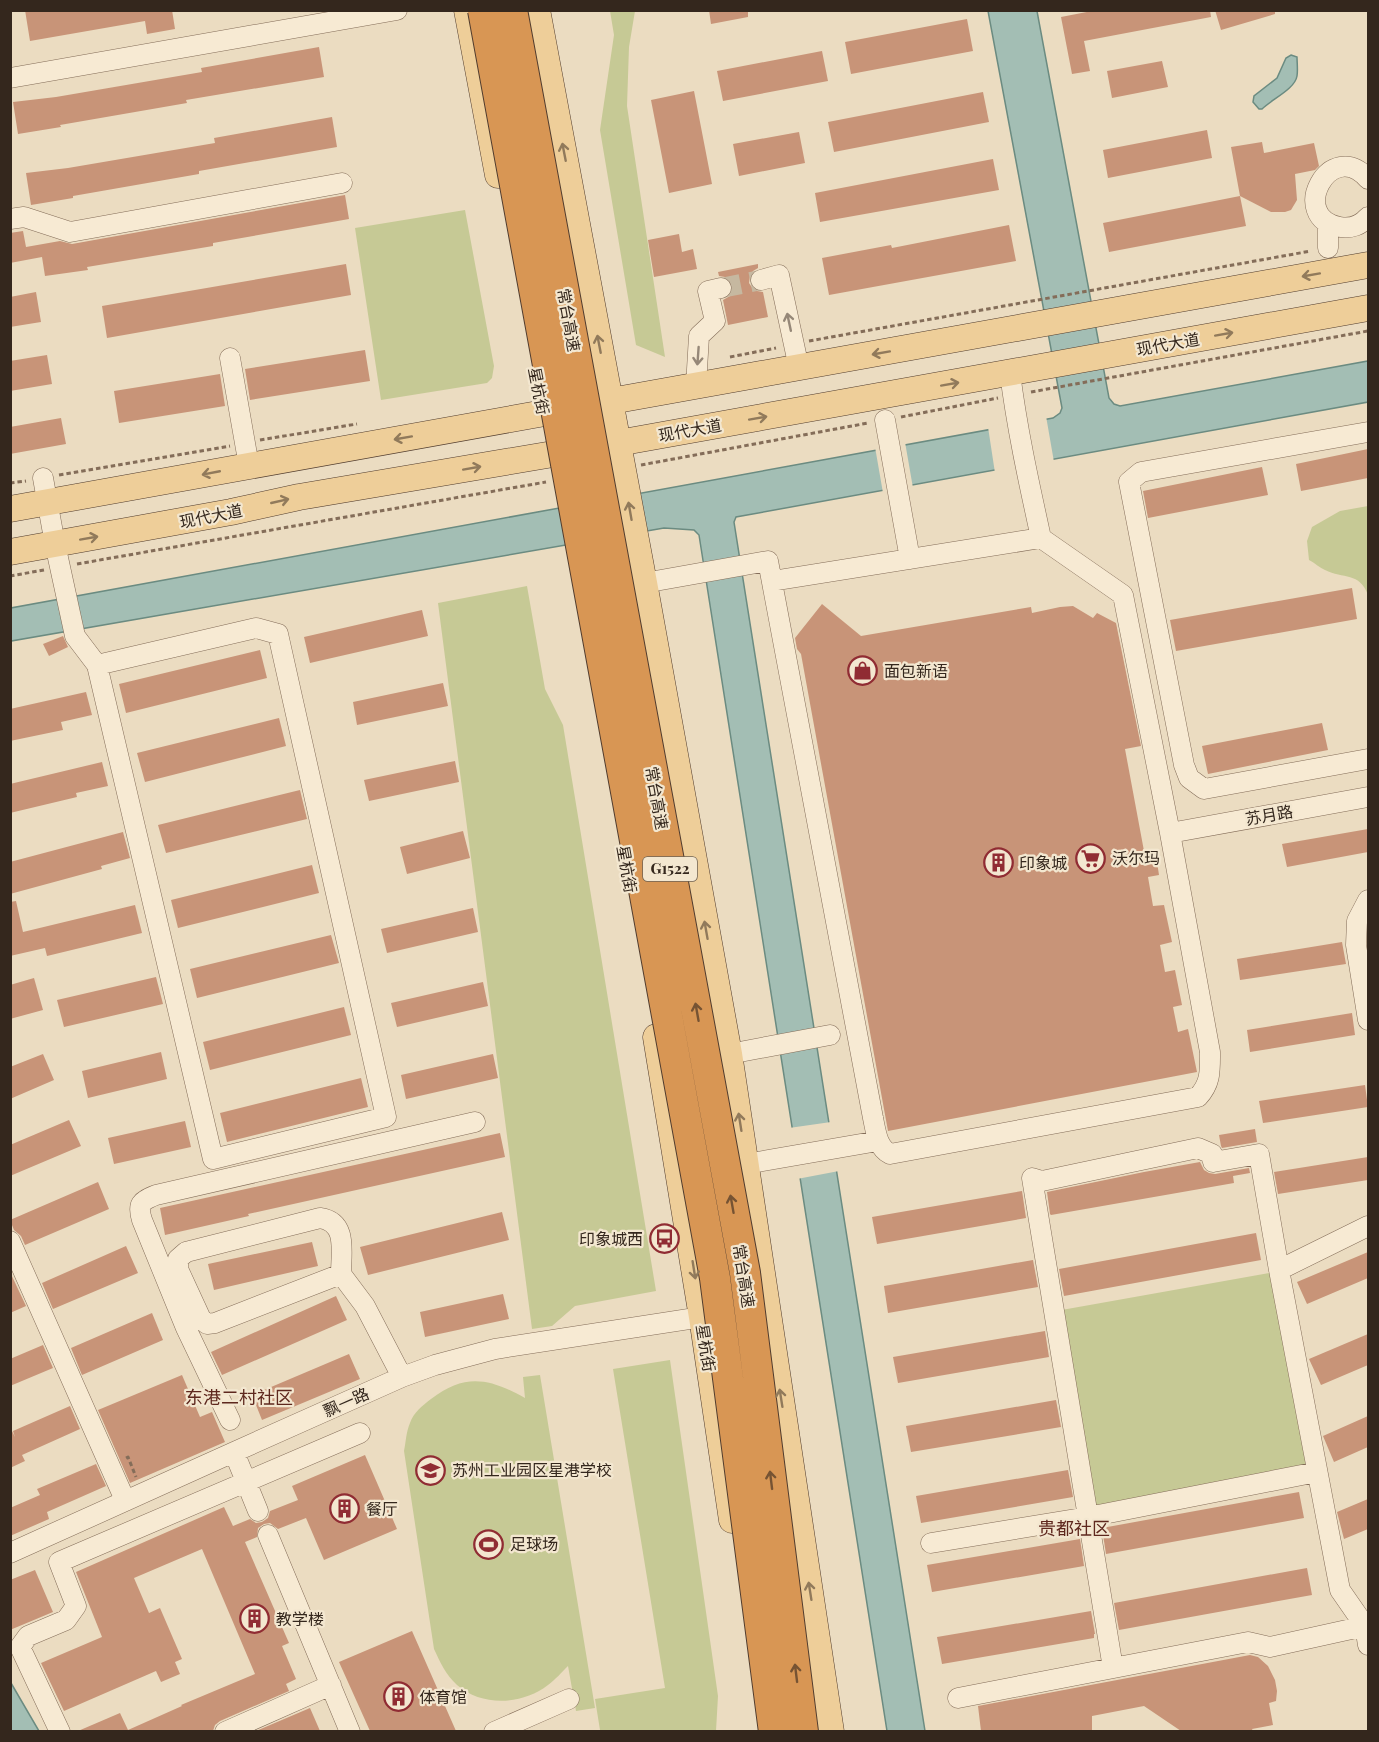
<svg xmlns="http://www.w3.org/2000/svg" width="1379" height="1742" viewBox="0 0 1379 1742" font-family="'Playfair Display','Noto Sans SC',serif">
<rect width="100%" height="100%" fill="#ebdcc1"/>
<path fill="#c6c995" d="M610 11H635L629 47 627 106 665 357 636 345 600 130 614 35Z
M465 210 494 366 492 378 487 383 381 400 355 228Z
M1368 506V595C1360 572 1343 579 1325 570 1320 568 1315 563 1309 560L1307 541 1312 527 1340 511Z
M527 586 545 689 563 725 656 1291 575 1306 552 1326 532 1329 438 603Z
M1275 1272 1311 1470 1091 1508 1056 1311Z
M670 1360 718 1696 716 1731H593L600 1730 595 1699 665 1688 613 1369Z
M540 1375 595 1708 576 1711 568 1666C562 1672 555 1680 548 1685 522 1705 482 1707 457 1685 446 1675 440 1662 434 1649L404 1451C406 1442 406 1432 410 1423 414 1412 422 1406 431 1399 465 1373 489 1378 525 1398L523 1377Z"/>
<path fill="#a3beb4" stroke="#6b8b81" stroke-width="1.5" d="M988 11H1037L1109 398 1114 404 1120 406 1368 361V402L736 517 734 522 925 1731H887L699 535 694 530 664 528 11 641V608L1053 418 1060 413 1062 408Z
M1291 55 1297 57C1297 63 1298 70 1297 76 1295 89 1272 99 1262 109H1259L1253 102 1254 96 1277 78 1286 58Z
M11 1683 39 1731H11Z"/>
<path fill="#ebdcc1" d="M1046 416 1054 462 995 473 988 427Z
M905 442 913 488 883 493 875 447Z
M831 1122 839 1171 797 1179 789 1128Z"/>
<path fill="#c89478" d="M25 10H172L175 29 147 34 145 21 30 41Z
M709 10H748V17L711 24Z
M1097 10H1210L1211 17 1084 41 1090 71 1072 74 1061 17Z
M1215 10H1275V14L1221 30Z
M967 19 973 51 851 74 845 42Z
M319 47 324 77 186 100 187 103 60 125 61 127 18 134 13 102 56 97 202 72 201 68Z
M822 51 828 81 723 101 717 71Z
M1162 61 1168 87 1112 98 1107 71Z
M694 91 712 184 669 193 651 100Z
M983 92 989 122 834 152 828 122Z
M332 117 337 147 199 171V174L73 196V198L31 205 26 173 68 168 215 143 214 138Z
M1207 130 1212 158 1108 178 1103 150Z
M799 132 805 163 739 176 733 144Z
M1262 142 1264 153 1314 143 1319 166 1315 170 1295 174 1297 200 1291 210 1285 212H1271L1240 196 1231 147Z
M993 159 999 190 820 222 815 193Z
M345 195 349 219 213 243V246L87 267 88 270 45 276 42 257 10 263V233L23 231 26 247 60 241 72 244Z
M1240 196 1246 226 1109 252 1103 223Z
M1009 225 1016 261 829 295 822 258 891 245 892 248Z
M679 234 682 252 693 249 697 269 654 277 648 240Z
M346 264 351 295 107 338 102 306Z
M758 264V268L753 271 750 276 749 283 753 289 757 291 763 292 768 317 728 325 723 300 730 296 733 291V286L729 279 725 277 719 276 718 272Z
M36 292 41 322 10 327V297Z
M365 350 370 381 250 400 245 369Z
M47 355 52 384 10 391V361Z
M220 374 225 406 119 423 114 391Z
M61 418 66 444 10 454V427Z
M1368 449V478L1301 491 1296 464Z
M1262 467 1268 495 1148 518 1143 491Z
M1352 588 1357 619 1176 651 1170 620Z
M822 604 861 636 1031 607 1032 613 1060 607 1073 606 1093 618 1097 613 1116 623 1141 746 1125 749 1144 851 1155 849 1159 875 1148 877 1153 906 1164 905 1172 942 1160 945 1165 972 1175 970 1182 1005 1173 1007 1178 1032 1188 1029 1197 1072 888 1131 801 654 797 649 795 638Z
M422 610 428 636 310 663 304 637Z
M63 636 68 647 49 656 43 644Z
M260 650 267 678 126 713 119 684Z
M443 683 448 706 357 725 353 702Z
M86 692 92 715 61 722 63 730 10 741V709Z
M279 718 286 746 145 782 137 753Z
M1322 723 1328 750 1208 774 1202 746Z
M455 761 459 782 369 801 364 780Z
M102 762 108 786 76 793 77 797 10 813V784Z
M300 790 307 819 166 853 158 825Z
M1368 829V852L1287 867 1282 844Z
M463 831 470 858 407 874 400 847Z
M123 832 130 858 101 866 102 869 10 894V862Z
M312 865 319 893 178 928 171 900Z
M16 901 23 932 135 905 142 933 47 956 45 948 10 956V902Z
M473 908 478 932 387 953 381 929Z
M331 935 339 963 197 998 190 969Z
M1342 942 1346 964 1240 980 1237 959Z
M156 977 163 1004 64 1027 57 1000Z
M34 978 43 1010 10 1019V985Z
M483 982 488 1006 397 1027 391 1003Z
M344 1007 351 1035 210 1070 203 1042Z
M1352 1013 1355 1035 1250 1052 1247 1030Z
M161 1052 167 1079 88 1098 82 1071Z
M43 1054 54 1080 10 1099V1067Z
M493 1054 498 1078 406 1099 401 1075Z
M361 1078 368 1107 227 1142 220 1113Z
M1365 1085 1368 1107 1263 1123 1259 1101Z
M69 1120 81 1146 10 1176V1145Z
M185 1121 191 1147 114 1164 108 1138Z
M1255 1129 1257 1142 1222 1148 1221 1146 1219 1135Z
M500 1133 505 1157 248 1214 249 1216 165 1235 160 1208Z
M1368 1157V1180L1278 1194 1274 1172Z
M1200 1162 1204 1170 1209 1173 1215 1174 1249 1168 1250 1173 1233 1176 1234 1183 1051 1215 1050 1214 1047 1192 1144 1172Z
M98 1182 109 1209 25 1245 21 1236 14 1230 10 1220Z
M1022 1191 1026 1218 877 1244 872 1217Z
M502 1212 509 1240 368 1275 360 1247Z
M1256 1233 1261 1260 1064 1296 1059 1269Z
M312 1242 318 1266 214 1290 208 1264Z
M126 1246 138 1273 53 1309 42 1283Z
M1368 1252V1278L1307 1304 1297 1282Z
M1033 1260 1038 1287 888 1313 884 1286Z
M10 1272 26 1306 10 1313Z
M503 1294 509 1319 425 1337 420 1312Z
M336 1296 347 1320 222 1375 211 1352Z
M152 1313 163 1340 82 1375 71 1348Z
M1045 1331 1049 1357 898 1383 893 1357Z
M1368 1334V1365L1321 1385 1309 1359Z
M43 1345 53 1368 10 1386V1359Z
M349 1354 360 1379 262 1420 252 1395Z
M182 1375 200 1417 212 1412 225 1442 130 1483 98 1410Z
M1056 1400 1061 1427 911 1452 906 1426Z
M70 1406 80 1429 22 1455 25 1461 10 1468V1427L15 1437 13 1431Z
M1368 1416V1447L1334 1462 1323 1436Z
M365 1455 397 1529 324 1560 306 1518 278 1529 270 1523 264 1524 258 1528 257 1537 245 1542 289 1643 282 1646 296 1679 286 1684 289 1691 220 1721 215 1725 213 1731H78L120 1713 128 1730 182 1706 181 1705 255 1674 202 1549 134 1578 149 1613 160 1608 182 1659 175 1662 180 1674 161 1682 156 1671 64 1711 41 1663 102 1637 76 1572 224 1507 233 1526 250 1519 256 1523 262 1522 268 1518 270 1511 298 1500 292 1486Z
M96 1464 106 1486 47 1512 49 1519 10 1536V1508L40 1495 37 1489Z
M1068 1470 1073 1497 921 1523 916 1496Z
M1299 1492 1304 1518 1106 1554 1102 1528Z
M1368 1499V1529L1344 1539 1337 1512Z
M1080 1539 1084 1566 932 1592 927 1565Z
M1307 1568 1312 1595 1119 1630 1114 1603Z
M35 1570 53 1612 10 1630V1580Z
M1091 1611 1095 1634H1094V1638L942 1664 937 1637Z
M412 1631 456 1731H370L339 1662Z
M1250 1655 1258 1657 1268 1666 1275 1680 1277 1691 1276 1701 1269 1703 1273 1725 1252 1729 1253 1731H1181L1144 1706 1092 1716V1731H981L978 1706Z
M310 1708 320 1731H256Z"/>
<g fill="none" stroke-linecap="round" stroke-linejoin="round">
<path stroke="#c6b8a0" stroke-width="20" stroke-dasharray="20 10" stroke-linecap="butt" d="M721 288 761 280"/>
<defs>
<path id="minor" d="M10 78 397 10
M1368 179C1330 136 1287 218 1340 227 1351 229 1361 225 1368 217
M10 219 24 217 70 232 342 183
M1328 248V223
M761 280 779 275 799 368
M230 358 249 466
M1010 373C1017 429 1029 483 1041 538
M696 386 699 336 715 321 708 291 721 288
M885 420 910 559
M1368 432 1141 472 1129 482 1184 765 1189 778 1204 789 1368 759
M43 478 55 544 75 636 97 665 213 1159 386 1117 278 634 256 628 97 665
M644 583 768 561 873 1118C876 1132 877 1147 890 1154L1198 1097C1211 1083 1210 1071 1210 1052L1170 833 1123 595 1041 538 772 581
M1170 833 1368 797
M1368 900 1357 921 1356 945 1368 1020
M729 1054 830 1035
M746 1164 878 1141
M320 1218C348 1222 341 1252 341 1274L215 1323 207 1324 201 1319 178 1269V1259L186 1252Z
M10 1241 125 1500
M1279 1270 1368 1226
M341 1274 365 1306 402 1377
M230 1420 186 1328 142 1220C137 1204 141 1201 156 1195L475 1122
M234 1452 258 1511
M268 1535 350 1732
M931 1543 1088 1517 1317 1472
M10 1553 234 1452 402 1377 435 1365 495 1349 702 1317
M1113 1668 1032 1178 1042 1181 1198 1148 1212 1154 1213 1162 1259 1154 1279 1270 1340 1590 1365 1626 1368 1645
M958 1698 1248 1642 1270 1647 1365 1626
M60 1732 20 1647 28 1636 66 1620 76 1606 59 1562 360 1433
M225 1732 331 1685
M494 1732 569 1699"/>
<path id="major" d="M467 10 498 175
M537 10 644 583 729 1054 831 1732
M10 509 1368 265
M10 552 231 512 299 497 618 443 1368 308
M656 1037 702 1317 732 1520"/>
</defs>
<use href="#minor" stroke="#846d59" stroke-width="21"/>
<use href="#major" stroke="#513c2e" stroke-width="27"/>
<path stroke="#846d59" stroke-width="3" stroke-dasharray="4.5 3" stroke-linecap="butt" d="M809 341 1311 251
M730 357 776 348
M1031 392 1368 331
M901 417 998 398
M260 440 357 424
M641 465 868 423
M59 475 230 446
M10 483 26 481
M77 564 546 482
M10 576 44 570
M126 1458 128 1457 136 1477"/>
<use href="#minor" stroke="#f7ead3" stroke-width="20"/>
<use href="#major" stroke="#eece99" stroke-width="26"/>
<defs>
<path id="highway-bridge" d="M483 10 715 1278 774 1732
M512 10 745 1273 803 1732"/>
</defs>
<use href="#highway-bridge" stroke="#513c2e" stroke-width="32" stroke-linecap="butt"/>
<use href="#highway-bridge" stroke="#d89654" stroke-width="30"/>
</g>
<defs><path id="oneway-shaft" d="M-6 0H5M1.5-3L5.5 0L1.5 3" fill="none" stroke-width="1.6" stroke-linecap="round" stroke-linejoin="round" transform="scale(1.5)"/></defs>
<g stroke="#917a5b">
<use href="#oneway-shaft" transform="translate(564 152) rotate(-101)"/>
<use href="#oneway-shaft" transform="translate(1311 275) rotate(170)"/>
<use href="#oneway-shaft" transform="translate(1224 334) rotate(-10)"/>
<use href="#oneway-shaft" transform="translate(599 344) rotate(-101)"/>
<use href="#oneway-shaft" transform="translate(881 353) rotate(170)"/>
<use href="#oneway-shaft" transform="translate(950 384) rotate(-10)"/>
<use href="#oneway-shaft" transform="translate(758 418) rotate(-10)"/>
<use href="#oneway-shaft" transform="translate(403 438) rotate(170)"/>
<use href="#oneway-shaft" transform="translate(472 468) rotate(-10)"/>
<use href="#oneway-shaft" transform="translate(211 473) rotate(169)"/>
<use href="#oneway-shaft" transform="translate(280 501) rotate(-13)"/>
<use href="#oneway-shaft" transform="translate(630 511) rotate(-100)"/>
<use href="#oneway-shaft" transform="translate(89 538) rotate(-10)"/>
<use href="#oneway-shaft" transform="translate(706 930) rotate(-100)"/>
<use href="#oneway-shaft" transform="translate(740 1122) rotate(-99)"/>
<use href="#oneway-shaft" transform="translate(694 1270) rotate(81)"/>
<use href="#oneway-shaft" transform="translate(781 1398) rotate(-99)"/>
<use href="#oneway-shaft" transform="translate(810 1591) rotate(-99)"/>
</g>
<g stroke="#968878">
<use href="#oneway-shaft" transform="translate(789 322) rotate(-102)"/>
<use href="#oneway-shaft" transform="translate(698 356) rotate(94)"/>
</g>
<g stroke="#765333">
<use href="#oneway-shaft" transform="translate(697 1012) rotate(-100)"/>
<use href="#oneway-shaft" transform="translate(732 1204) rotate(-100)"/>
<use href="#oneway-shaft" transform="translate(771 1480) rotate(-97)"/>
<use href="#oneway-shaft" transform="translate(796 1673) rotate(-97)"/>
</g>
<defs>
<symbol id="shop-ring" viewBox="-11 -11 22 22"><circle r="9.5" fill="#f3e7d0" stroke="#902c33" stroke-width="1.5"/><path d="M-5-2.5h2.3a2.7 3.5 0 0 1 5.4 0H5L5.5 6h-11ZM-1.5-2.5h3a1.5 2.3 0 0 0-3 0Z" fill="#902c33"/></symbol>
<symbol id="supermarket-ring" viewBox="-11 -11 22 22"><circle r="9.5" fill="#f3e7d0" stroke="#902c33" stroke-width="1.5"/><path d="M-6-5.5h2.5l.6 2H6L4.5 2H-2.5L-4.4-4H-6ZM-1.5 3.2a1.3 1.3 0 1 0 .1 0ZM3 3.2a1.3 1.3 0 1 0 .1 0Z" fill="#902c33"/></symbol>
<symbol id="building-ring" viewBox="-11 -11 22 22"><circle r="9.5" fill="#f3e7d0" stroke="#902c33" stroke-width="1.5"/><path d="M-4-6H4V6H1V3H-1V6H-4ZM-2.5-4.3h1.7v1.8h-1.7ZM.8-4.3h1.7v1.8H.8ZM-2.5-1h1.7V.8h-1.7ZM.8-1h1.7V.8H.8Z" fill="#902c33"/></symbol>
<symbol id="bus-ring" viewBox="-11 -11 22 22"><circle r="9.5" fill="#f3e7d0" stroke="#902c33" stroke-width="1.5"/><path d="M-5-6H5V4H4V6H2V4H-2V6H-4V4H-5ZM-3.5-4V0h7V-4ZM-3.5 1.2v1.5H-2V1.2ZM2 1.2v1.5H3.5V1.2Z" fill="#902c33"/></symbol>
<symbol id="school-ring" viewBox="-11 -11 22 22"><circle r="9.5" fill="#f3e7d0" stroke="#902c33" stroke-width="1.5"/><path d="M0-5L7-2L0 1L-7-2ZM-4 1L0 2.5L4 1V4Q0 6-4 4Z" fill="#902c33"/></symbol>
<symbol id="stadium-ring" viewBox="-11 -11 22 22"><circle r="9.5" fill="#f3e7d0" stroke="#902c33" stroke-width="1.5"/><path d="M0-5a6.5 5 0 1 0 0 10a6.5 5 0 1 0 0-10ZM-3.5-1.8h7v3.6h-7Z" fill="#902c33"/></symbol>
</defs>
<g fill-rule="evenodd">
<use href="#shop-ring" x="846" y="654" width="33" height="33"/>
<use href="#supermarket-ring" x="1074" y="842" width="33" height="33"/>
<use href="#building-ring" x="982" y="846" width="33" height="33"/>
<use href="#bus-ring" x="648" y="1222" width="33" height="33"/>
<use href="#school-ring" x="414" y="1454" width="33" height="33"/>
<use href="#building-ring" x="328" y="1492" width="33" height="33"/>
<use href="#stadium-ring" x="472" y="1528" width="33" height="33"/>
<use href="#building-ring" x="238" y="1602" width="33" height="33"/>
<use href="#building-ring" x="382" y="1680" width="33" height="33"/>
</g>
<g text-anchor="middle" stroke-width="4.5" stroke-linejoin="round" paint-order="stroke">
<rect fill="#f3e7d0" stroke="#6d6153" stroke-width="1.5" x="643" y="857" width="54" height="24" rx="4.5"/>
<g font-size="15" font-weight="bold" fill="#34271d">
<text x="670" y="874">G1522</text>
</g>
<g font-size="16" fill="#34271d" stroke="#f3e7d0">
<text transform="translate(569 320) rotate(80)" y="6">常台高速</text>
<text transform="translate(1168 344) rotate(-10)" y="6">现代大道</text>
<text transform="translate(539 391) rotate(79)" y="6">星杭街</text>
<text transform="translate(690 430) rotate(-10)" y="6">现代大道</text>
<text transform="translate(211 516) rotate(-11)" y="6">现代大道</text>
<text transform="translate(657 798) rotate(80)" y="6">常台高速</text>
<text transform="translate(1269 815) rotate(-10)" y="6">苏月路</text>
<text transform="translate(627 869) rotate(80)" y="6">星杭街</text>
<text transform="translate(744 1276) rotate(81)" y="6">常台高速</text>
<text transform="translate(706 1348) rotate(81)" y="6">星杭街</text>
<text transform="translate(346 1402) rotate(-24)" y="6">飘一路</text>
</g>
<g font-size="16" fill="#34271d" stroke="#f3e7d0" text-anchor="start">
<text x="884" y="677">面包新语</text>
<text x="1112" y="864">沃尔玛</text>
<text x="1019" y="869">印象城</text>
<text x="643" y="1245" text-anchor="end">印象城西</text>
<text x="452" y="1476">苏州工业园区星港学校</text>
<text x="366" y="1515">餐厅</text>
<text x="510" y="1550">足球场</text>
<text x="276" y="1625">教学楼</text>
<text x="419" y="1703">体育馆</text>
</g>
<g font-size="18" fill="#5e281e" stroke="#f3e7d0">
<text x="239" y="1404">东港二村社区</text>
<text x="1074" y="1535">贵都社区</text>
</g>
</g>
<rect width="1379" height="1742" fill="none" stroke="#34271d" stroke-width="24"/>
</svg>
